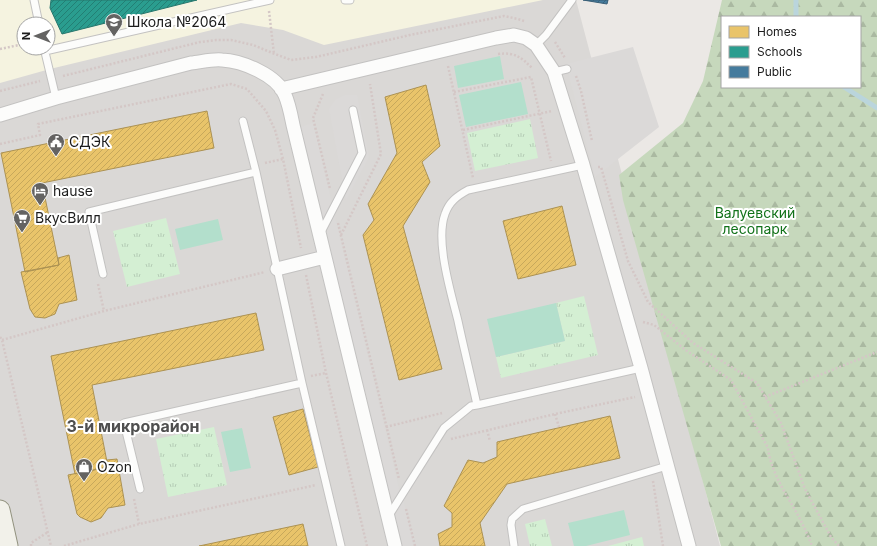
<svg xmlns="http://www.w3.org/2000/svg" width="877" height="546" viewBox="0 0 877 546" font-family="Inter,sans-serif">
<defs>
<pattern id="forest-firs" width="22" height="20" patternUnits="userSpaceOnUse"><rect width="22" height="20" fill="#c6d8bc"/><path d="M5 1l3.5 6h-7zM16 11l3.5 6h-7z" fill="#aab9a1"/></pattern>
<pattern id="park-tufts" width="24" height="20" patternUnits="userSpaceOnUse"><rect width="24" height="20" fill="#d4efd3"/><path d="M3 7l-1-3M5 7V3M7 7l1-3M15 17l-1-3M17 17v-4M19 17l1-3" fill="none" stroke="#b5ccb5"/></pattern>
<pattern id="homes-hatch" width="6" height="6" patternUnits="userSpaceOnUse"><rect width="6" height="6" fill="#e9c46a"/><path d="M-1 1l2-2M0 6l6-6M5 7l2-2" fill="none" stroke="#c7a85b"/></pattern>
<pattern id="schools-hatch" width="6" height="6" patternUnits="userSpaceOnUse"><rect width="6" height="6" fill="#2a9d8f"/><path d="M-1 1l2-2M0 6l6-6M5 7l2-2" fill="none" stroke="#237f74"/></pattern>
<pattern id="public-hatch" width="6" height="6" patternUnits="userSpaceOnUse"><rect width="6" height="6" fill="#457b9d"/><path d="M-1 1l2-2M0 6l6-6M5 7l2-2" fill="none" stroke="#39647f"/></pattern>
</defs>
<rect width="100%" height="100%" fill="#ebe8e5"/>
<path fill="#dad8d6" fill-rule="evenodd" d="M0 0H576L720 546H0ZM24 24H48V48H24Z"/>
<path fill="#f5f3e0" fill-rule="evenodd" d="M0 0H543L324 45 283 30 241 23 50 69 0 83ZM24 24H48V48H24Z"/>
<path fill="url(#forest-firs)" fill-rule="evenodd" d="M722 0H877V546H721L623 200 619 175 683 123 703 81ZM722 17H860V87H722Z"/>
<path fill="url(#park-tufts)" d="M530 119 538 158 475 171 467 133Z
M166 218 180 274 127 287 113 231Z
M584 296 598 355 501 378 496 357 565 341 556 303Z
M214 427 227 485 168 497 156 439Z
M545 519 552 546H530L525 524Z
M642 537 644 546H608Z"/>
<path fill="#b3dfcc" d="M500 56 504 79 458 88 454 66Z
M521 82 528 114 466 127 459 95Z
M218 219 223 240 180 250 175 229Z
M556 303 565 341 496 357 487 319Z
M242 428 251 468 230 472 221 432Z
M624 510 630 535 586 546H574L568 523Z"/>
<path fill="#dbd9d8" d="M633 47 659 127 595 177 566 64Z
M345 95H357L369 157 346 200 329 109 335 100Z
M313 123 400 493 389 512 297 128Z
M403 499 414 546H397L390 517Z"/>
<path fill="url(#homes-hatch)" stroke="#ac9253" d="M426 85 440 146 422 162 430 182 403 226 442 369 399 380 363 235 374 220 368 204 397 153 385 97Z
M207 111 214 148 42 183 59 265 25 272 1 153Z
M562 206 576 265 518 279 503 221Z
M69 255 77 300 59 304 55 314 45 318 35 317 30 309 21 272 59 265 58 258Z
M256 313 264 350 92 385 108 467 75 474 51 356Z
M303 409 318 467 289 475 273 417Z
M610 416 620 458 507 484 480 523 485 546H440L438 534 452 527V513L444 506 468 460 483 463 497 457V442Z
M117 459 125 505 108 508 101 518 91 522 80 517 77 514 68 475 108 467 107 460Z
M303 524 308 546H199Z"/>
<path fill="url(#schools-hatch)" stroke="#26766c" d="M51 0H197L62 34 50 8Z"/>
<path fill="url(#public-hatch)" stroke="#395e76" d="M583 0H608L607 4Z"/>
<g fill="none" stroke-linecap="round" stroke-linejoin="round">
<path stroke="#bad5dc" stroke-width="5" d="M796 17V0
M844 87 877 108"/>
<defs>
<path id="lane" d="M34 0 39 24
M345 0H350
M536 45 546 35 572 0
M44 48 56 98
M45 51 270 0
M554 72 567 69
M243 121 256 172 302 383 341 546
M583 165 468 190C457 196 449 202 445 214 435 241 451 293 458 321 464 349 471 377 477 405L641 368
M320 234 362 153 353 110
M103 274 89 212 256 172
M140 489 124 423 302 383
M388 517 444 428 471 406 477 405
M514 546 511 525 512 519 523 509 667 466"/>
<path id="street" d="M281 89 496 38 514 35 526 38 536 45 554 72 583 165 641 368 689 546
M0 115 56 98 191 63C201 62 212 59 222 60 242 61 277 75 285 95 289 104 291 115 293 125L395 546
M277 269 325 257"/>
<path id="secondary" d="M0 510 8 546"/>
</defs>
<use href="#lane" stroke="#c3c2c1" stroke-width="9"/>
<use href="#street" stroke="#c3c2c1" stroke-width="15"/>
<use href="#secondary" stroke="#92927f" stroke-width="21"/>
<path stroke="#d4c7c6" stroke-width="2.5" stroke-dasharray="2 2" stroke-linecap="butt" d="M269 11 274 54
M555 42 565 58
M0 49 24 44
M498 54C515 52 521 57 533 69
M448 66 473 178
M63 76 200 42 216 40H231L253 45 275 54 291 60 316 57 410 35 504 16 518 19 524 21
M576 76 581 91 592 141
M0 91 40 81
M454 92 531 77 551 161
M323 94 313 118 330 189
M463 130 552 111
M0 144 40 135 38 124 231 84 247 89 266 111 275 130 283 159 301 248
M265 163 283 159
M598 167H601L628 261 648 302 693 343 757 383 781 423 805 489 831 537 839 546
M338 223 399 479
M341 235 381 154 370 84
M306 275 326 373 367 546
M98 284 104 311
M643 322 654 325 687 351 731 380 768 448C771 474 789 498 801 521 805 529 809 538 812 546
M0 337 2 340 51 546
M2 340 104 311 265 272
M311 376 326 373
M765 397 877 352
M555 414 559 427
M386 427 442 413
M487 430 490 441
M451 439 555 414 635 397
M653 481 663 546
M134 499 139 524
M406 509 415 546
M31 546V543L48 532
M64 546 139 524 316 485"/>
<use href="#lane" stroke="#fcfcfb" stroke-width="7"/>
<use href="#street" stroke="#fcfcfb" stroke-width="13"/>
<use href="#secondary" stroke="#f2f1ea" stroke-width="19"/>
</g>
<defs>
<symbol id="school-pin" viewBox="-11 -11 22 30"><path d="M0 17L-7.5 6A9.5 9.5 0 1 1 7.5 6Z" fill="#646362" stroke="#fff"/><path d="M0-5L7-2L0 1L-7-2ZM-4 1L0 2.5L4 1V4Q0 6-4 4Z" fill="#fff"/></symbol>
<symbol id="civic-pin" viewBox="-11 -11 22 30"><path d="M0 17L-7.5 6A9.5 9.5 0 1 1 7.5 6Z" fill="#646362" stroke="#fff"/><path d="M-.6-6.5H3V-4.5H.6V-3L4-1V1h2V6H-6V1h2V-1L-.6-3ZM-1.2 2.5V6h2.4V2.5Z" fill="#fff"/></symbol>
<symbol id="hotel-pin" viewBox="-11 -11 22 30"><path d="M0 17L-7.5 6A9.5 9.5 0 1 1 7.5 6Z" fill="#646362" stroke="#fff"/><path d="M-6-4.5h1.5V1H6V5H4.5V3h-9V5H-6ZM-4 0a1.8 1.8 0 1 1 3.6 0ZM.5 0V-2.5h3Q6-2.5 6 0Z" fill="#fff"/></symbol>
<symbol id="supermarket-pin" viewBox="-11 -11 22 30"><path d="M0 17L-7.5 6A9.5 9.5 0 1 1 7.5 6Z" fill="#646362" stroke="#fff"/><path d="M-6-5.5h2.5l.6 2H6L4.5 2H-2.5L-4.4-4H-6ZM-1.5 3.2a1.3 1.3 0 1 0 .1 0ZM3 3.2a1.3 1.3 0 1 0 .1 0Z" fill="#fff"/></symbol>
<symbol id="shop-pin" viewBox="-11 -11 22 30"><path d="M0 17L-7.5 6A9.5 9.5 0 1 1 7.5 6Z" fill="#646362" stroke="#fff"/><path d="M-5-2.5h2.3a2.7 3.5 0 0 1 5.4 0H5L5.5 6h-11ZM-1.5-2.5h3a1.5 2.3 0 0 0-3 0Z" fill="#fff"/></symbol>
</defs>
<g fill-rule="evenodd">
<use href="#school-pin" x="104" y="12" width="20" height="27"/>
<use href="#civic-pin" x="46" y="132" width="20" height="27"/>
<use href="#hotel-pin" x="30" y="181" width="20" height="27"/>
<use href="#supermarket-pin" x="12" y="208" width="20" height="27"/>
<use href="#shop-pin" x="74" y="457" width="20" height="27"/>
</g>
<g text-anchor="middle" stroke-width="4" stroke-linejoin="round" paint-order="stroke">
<g font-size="14" fill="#1c1c1c" stroke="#fff" text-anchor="start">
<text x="127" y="27">Школа №2064</text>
<text x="69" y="147">СДЭК</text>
<text x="53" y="196">hause</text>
<text x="35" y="223">ВкусВилл</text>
<text x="97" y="472">Ozon</text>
</g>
<g font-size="14" fill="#12721a" stroke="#fff">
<text x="755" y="218">Валуевский<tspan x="755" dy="16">лесопарк</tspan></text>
</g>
<g font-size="16" font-weight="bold" fill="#4f4f4f" stroke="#fff">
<text x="133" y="432">3-й микрорайон</text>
</g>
</g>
<rect x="721" y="16" width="140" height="72" fill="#ffffff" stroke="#a4a4a4"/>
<rect x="729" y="26" width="20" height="12" fill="#e9c46a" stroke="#a4a4a4"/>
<text x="757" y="36" font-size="12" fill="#1c1c1c">Homes</text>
<rect x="729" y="46" width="20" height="12" fill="#2a9d8f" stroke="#a4a4a4"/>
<text x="757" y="56" font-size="12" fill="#1c1c1c">Schools</text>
<rect x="729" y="66" width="20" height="12" fill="#457b9d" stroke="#a4a4a4"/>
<text x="757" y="76" font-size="12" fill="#1c1c1c">Public</text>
<g transform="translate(36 36) rotate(270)"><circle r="19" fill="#ffffff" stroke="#a4a4a4"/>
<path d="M0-3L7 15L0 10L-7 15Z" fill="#646362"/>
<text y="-6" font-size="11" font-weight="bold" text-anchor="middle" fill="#1c1c1c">N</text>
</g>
</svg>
